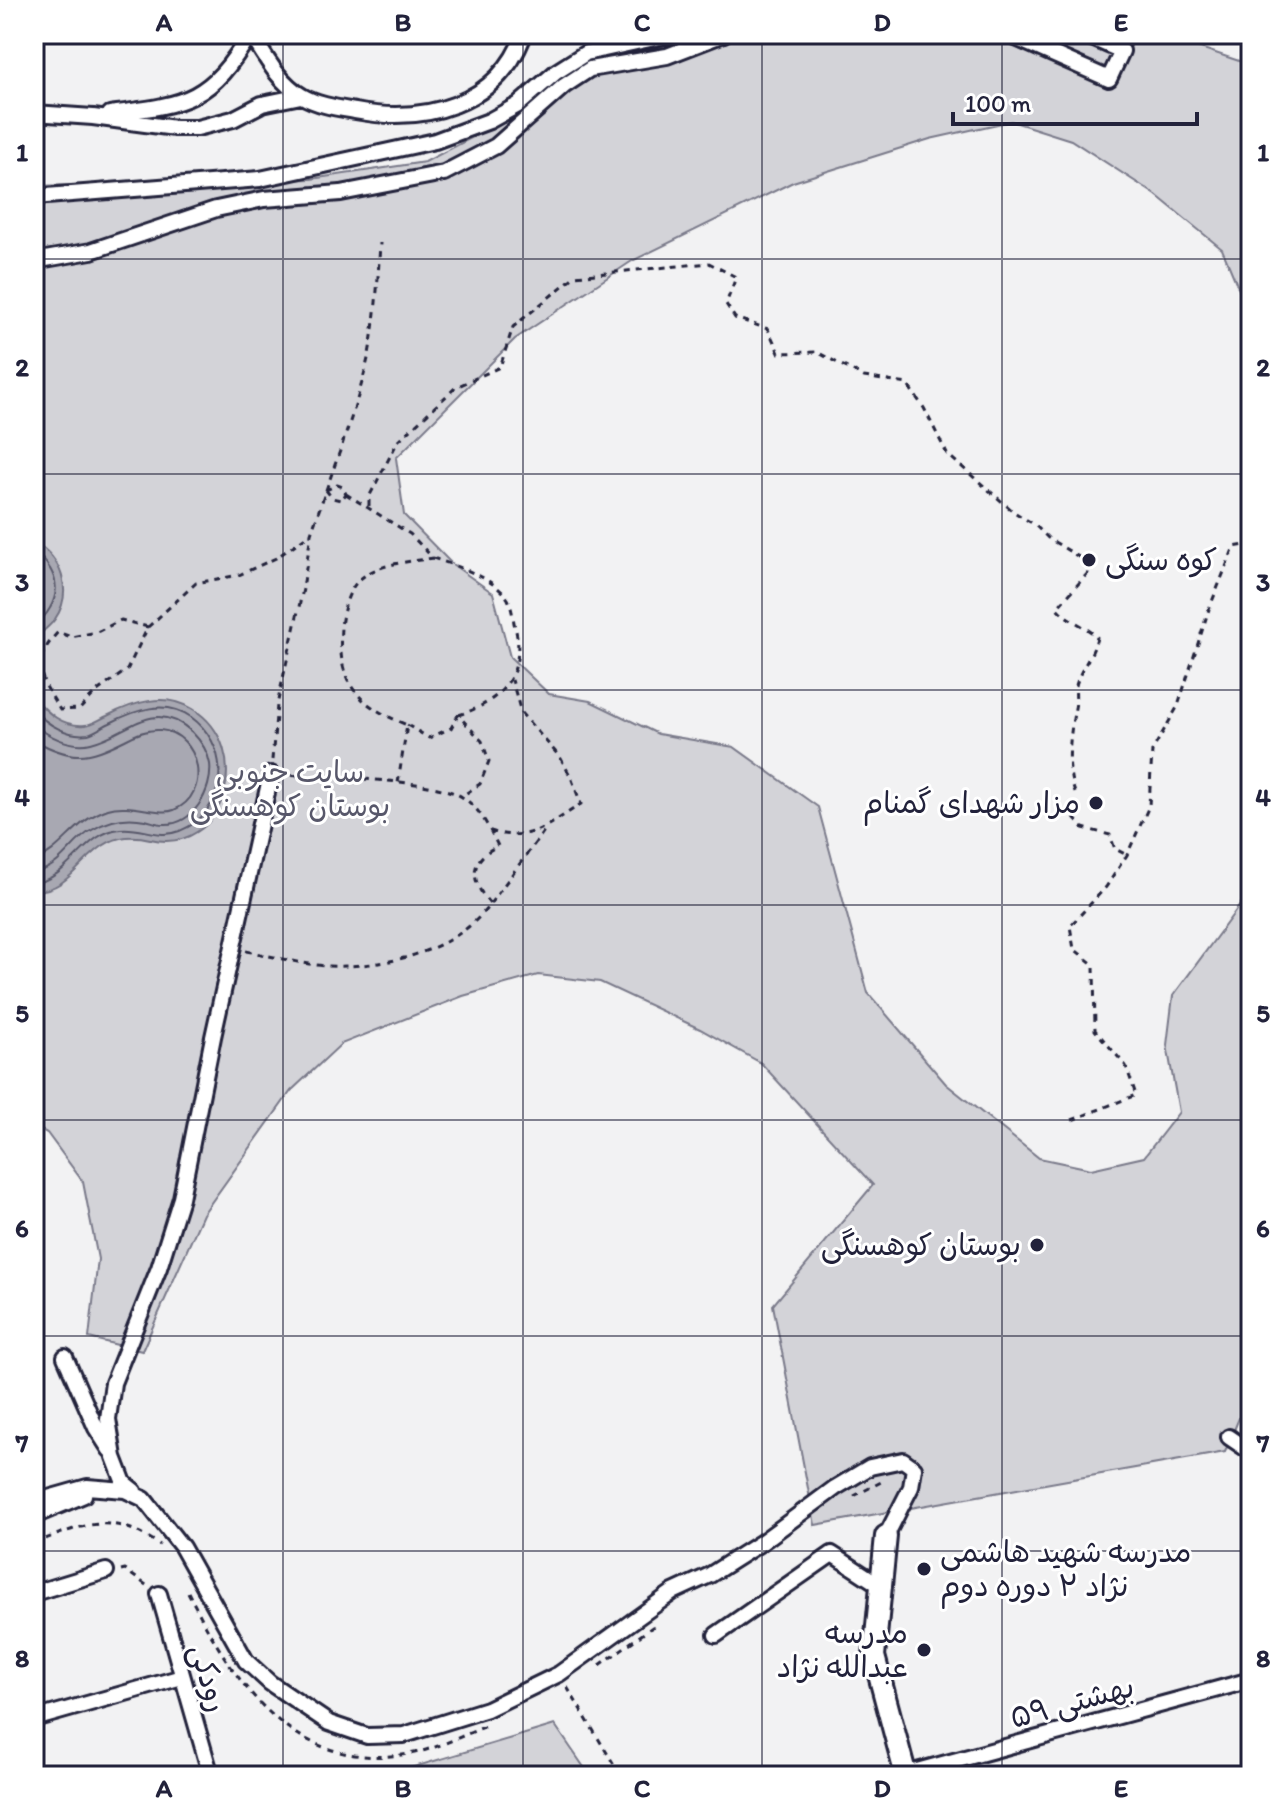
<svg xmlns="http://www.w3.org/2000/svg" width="1285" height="1810" viewBox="0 0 1285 1810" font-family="Itim,'Playpen Sans Arabic',sans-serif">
<rect width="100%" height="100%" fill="#f2f2f3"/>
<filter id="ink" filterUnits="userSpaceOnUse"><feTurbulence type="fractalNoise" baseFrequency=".0125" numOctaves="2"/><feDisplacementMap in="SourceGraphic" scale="16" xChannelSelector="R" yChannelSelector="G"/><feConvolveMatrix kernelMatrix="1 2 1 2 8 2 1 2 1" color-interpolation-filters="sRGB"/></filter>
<g filter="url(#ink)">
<path fill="#d3d3d8" stroke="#7a7a8a" stroke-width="2" d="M689 34H1159L1251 65V318L1222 249 1156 195 1071 140 1011 121 930 139 793 182 632 261 515 339 396 458 404 515 452 564 493 593 510 657 549 694 590 701 658 734 734 747 818 807 868 993 946 1084 1039 1158 1091 1169 1144 1157 1179 1112 1167 1045 1173 996 1251 890V1389L1225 1452 815 1525 773 1305 873 1185 761 1063 700 1029 600 982 538 975 463 996 341 1044 291 1091 203 1214 142 1351 89 1338 98 1259 83 1182 47 1133 34 1126V186L311 179 425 162 506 120 585 56 663 46Z
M555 1725 590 1776H384Z"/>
<path fill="#a8a8b2" stroke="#727282" stroke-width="2" d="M34 542C61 557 74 591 55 619 49 628 39 632 34 643Z
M34 697C47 713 63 727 85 725 92 725 100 719 107 716 134 702 165 692 193 709 256 748 225 857 150 839 86 824 84 891 34 891Z"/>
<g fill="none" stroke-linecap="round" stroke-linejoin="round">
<path stroke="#58586b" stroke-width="2" d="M34 551C64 576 62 602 34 627
M34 710C46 724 68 737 88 734 95 732 103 726 110 723 135 710 165 699 191 717 227 743 229 794 196 822 186 829 175 835 162 834 148 833 135 827 120 829 83 833 71 878 34 883
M34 725C49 736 71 748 91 743 127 735 153 696 192 732 201 741 208 752 210 764 213 790 193 826 163 824 157 824 151 821 145 820 126 816 108 820 92 830 69 843 64 866 34 873
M34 740C72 761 87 759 125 740 136 734 147 729 160 730 200 733 213 794 174 810 160 816 129 802 108 809 73 821 64 849 34 861"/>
<defs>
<path id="street" d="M251 34C265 56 279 83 302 96 317 105 338 108 355 111 424 124 498 106 524 34
M1007 34 1109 79 1122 51 1083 34
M34 113 93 117 175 128H197L233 119 262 104 301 96
M110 114C185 104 209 103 250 34
M34 197 260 179 435 141 489 121 518 105 556 72 586 53 673 34
M34 261 91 251 216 209 264 199 341 193 444 173 496 146 564 86 590 69 667 56 724 34
M65 1357 96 1428 110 1450
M1229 1437 1251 1452
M134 1491 124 1483 114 1457 108 1419 113 1383 159 1268 181 1198 213 1037 271 774
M34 1502 87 1487 125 1490 144 1499 182 1547 246 1661 270 1683 329 1723 367 1736 404 1735 487 1709 559 1674 673 1592 710 1575 762 1542 835 1488 870 1467 903 1460 914 1468 911 1487 886 1536
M34 1516 84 1495
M34 1593 106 1571
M159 1594 211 1776
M716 1635 832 1554 881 1586
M34 1719 182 1677
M906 1774 1251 1680"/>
<path id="secondary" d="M886 1536 874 1656 906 1776"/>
</defs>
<use href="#street" stroke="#22223b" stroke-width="20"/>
<use href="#secondary" stroke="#22223b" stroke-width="26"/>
<path stroke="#22223b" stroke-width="3" stroke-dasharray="6 6" stroke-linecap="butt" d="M326 490C342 445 359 400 369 354 376 317 378 279 380 243
M346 494 410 534 433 558C410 562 375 563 357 582 347 593 342 614 341 628 337 684 357 704 407 725L398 783
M369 506V497L398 441 456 387 500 367 513 327 575 276 709 263 736 277 726 304 735 318 768 329 779 353 817 352 864 377 907 384 924 408 947 454 1014 512 1035 525 1048 538 1082 559 1088 573 1057 608C1068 621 1085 625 1097 637 1094 654 1082 666 1077 682 1074 690 1077 700 1075 708 1070 733 1065 770 1076 795
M433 558C458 567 492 576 508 599 511 605 513 616 514 623 528 671 503 702 458 715
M148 627 121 620 97 632 71 637 58 632C29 664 40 677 60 710L80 709 96 692 127 670 148 627 196 583 239 575 276 558 311 533
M407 725 429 738 451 728 458 715 482 741 489 761 480 784 462 796
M272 760 277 705 303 589 311 533 326 490 332 498 341 500 346 494 343 487 337 485 326 490
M1074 818 1083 828 1110 835 1115 849 1127 855
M490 831C530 843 548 825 581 804L571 777 560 757 521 713 512 680
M490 904 547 827
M246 951C272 956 300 964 326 966 384 968 455 953 490 904 471 882 467 860 498 846 489 828 480 808 462 797 434 778 323 778 284 775
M1072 1120 1136 1095 1126 1066 1095 1030 1094 965 1074 949 1070 926 1106 887 1127 855 1149 806 1152 751 1178 706 1209 609 1234 547 1251 544
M854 1496 883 1481
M34 1543C85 1525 110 1510 160 1545
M121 1571 125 1570 149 1587
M188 1592C234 1683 291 1773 408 1754 434 1750 459 1737 484 1727
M600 1665 655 1625
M567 1687 621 1776"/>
<use href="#street" stroke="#fff" stroke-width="14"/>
<use href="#secondary" stroke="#fff" stroke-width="20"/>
</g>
</g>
<path fill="none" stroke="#22223b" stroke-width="2" stroke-opacity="0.55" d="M283 34V1776M523 34V1776M762 34V1776M1002 34V1776M34 259H1251M34 474H1251M34 690H1251M34 905H1251M34 1120H1251M34 1336H1251M34 1551H1251"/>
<g fill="#22223b" stroke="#fff" stroke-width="3">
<circle cx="1089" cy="560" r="8"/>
<circle cx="1096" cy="803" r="8"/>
<circle cx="1037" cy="1245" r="8"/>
<circle cx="924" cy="1569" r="8"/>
<circle cx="924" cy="1650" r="8"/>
</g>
<g text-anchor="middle" stroke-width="6" stroke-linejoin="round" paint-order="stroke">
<g font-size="30" fill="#22223b" stroke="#fff" text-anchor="end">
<text x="1105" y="570" text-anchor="start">کوه سنگی</text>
<text x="1080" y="813">مزار شهدای گمنام</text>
<text x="1021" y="1255">بوستان کوهسنگی</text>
<text x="940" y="1562" text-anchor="start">مدرسه شهید هاشمی<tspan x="940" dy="34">نژاد ۲ دوره دوم</tspan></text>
<text x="908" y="1643">مدرسه<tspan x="908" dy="34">عبدالله نژاد</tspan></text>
</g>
<g font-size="30" fill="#57576a" stroke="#fff">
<text x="290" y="782">سایت جنوبی<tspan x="290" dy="34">بوستان کوهسنگی</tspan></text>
</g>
<g font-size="30" fill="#22223b" stroke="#fff">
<text transform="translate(209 1678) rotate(74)" y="10">رودکی</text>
<text transform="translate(1072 1702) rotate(-15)" y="10">بهشتی ۵۹</text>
</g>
</g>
<rect width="1285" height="1810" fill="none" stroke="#fff" stroke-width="88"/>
<path d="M953 112v12h244v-12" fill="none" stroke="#22223b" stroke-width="4"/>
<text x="965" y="112" font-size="24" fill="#22223b" stroke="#ffffff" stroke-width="6" paint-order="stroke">100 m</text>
<rect x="44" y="44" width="1197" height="1722" fill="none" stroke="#22223b" stroke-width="3"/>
<g font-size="26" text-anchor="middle" font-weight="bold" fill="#22223b">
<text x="164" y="31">A</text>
<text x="403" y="31">B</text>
<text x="642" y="31">C</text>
<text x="882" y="31">D</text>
<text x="1121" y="31">E</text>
<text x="22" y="161">1</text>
<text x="1263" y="161">1</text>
<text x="22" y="376">2</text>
<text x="1263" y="376">2</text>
<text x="22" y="591">3</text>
<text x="1263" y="591">3</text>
<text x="22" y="806">4</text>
<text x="1263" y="806">4</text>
<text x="22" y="1022">5</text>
<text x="1263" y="1022">5</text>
<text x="22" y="1237">6</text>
<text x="1263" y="1237">6</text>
<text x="22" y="1452">7</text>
<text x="1263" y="1452">7</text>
<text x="22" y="1667">8</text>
<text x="1263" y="1667">8</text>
<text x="164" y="1797">A</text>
<text x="403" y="1797">B</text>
<text x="642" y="1797">C</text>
<text x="882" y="1797">D</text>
<text x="1121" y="1797">E</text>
</g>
</svg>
